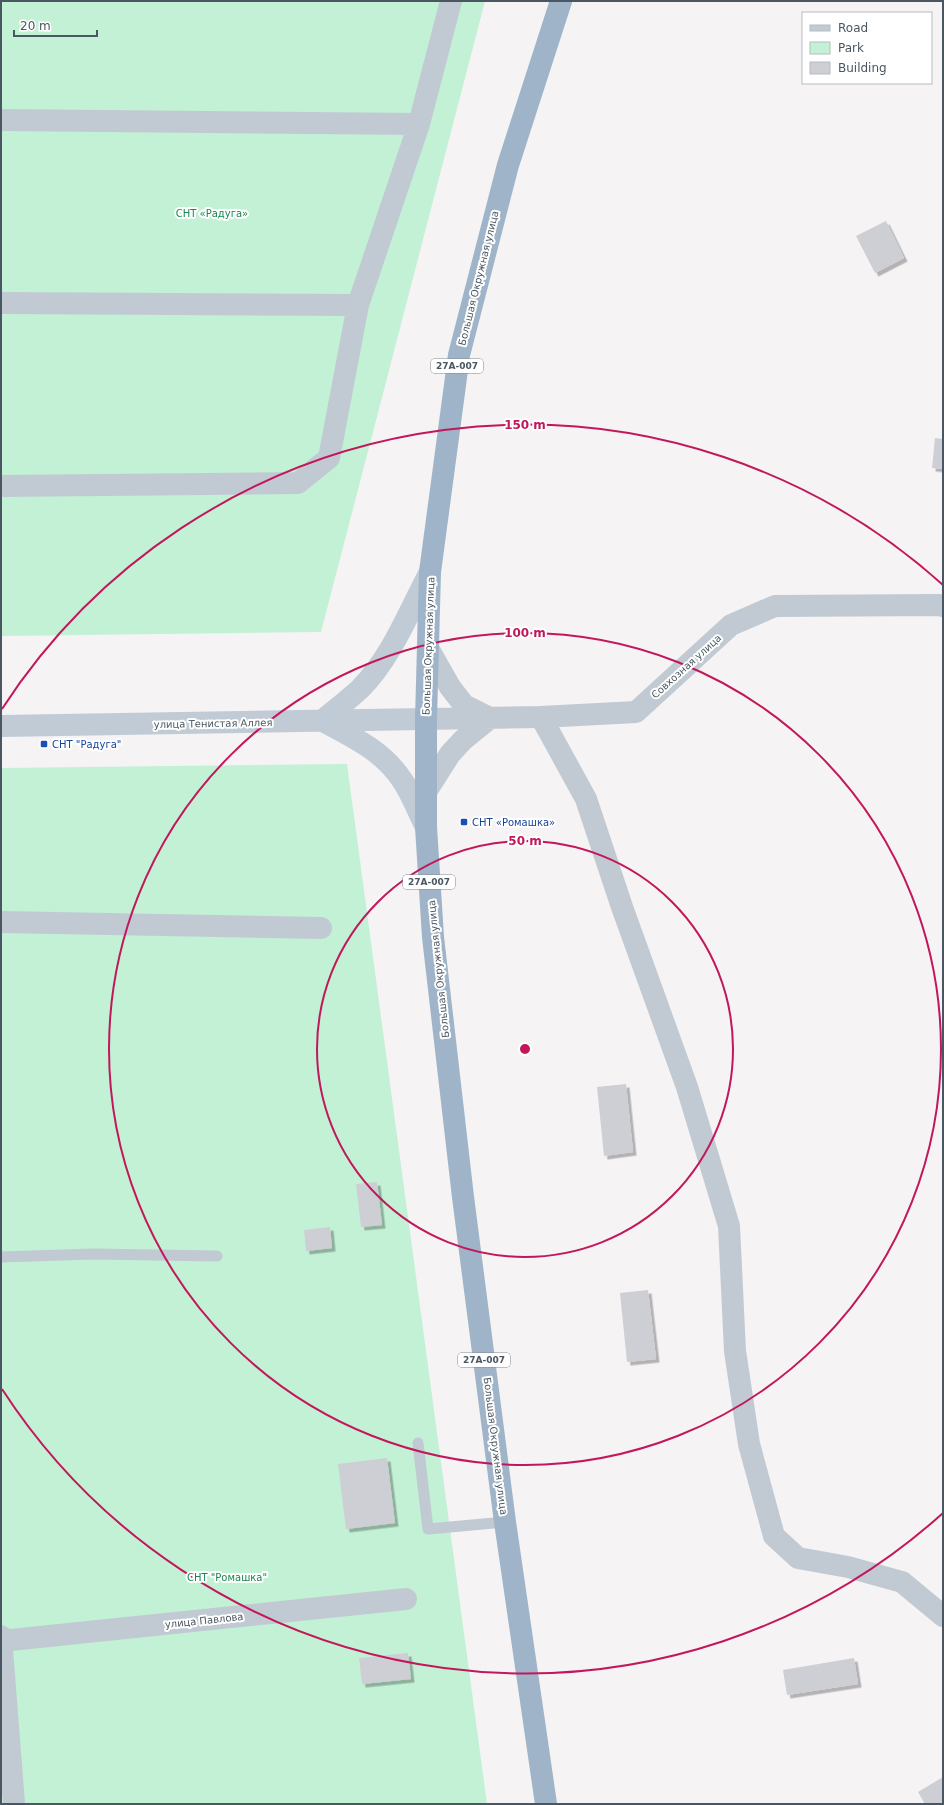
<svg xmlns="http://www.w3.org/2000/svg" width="944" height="1805" viewBox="0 0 944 1805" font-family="'DejaVu Sans',sans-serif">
<defs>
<filter id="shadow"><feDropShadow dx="3.5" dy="3.5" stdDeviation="0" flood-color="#0004"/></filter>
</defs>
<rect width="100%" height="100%" fill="#f5f3f3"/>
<path fill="#c3f1d5" d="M1 1H485L321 632 1 636Z
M347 764 487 1804H1V768Z"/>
<path fill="#cdcfd5" filter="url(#shadow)" d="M886 221 904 258 875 273 856 236Z
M935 438 943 439V469L932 468Z
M626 1084 633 1152 604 1156 597 1087Z
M377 1182 382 1225 361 1227 356 1184Z
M330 1227 332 1248 306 1251 304 1230Z
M648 1290 656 1359 627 1362 620 1293Z
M387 1458 395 1523 346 1529 338 1464Z
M408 1653 411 1679 362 1684 359 1658Z
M854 1658 858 1684 787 1695 783 1670Z
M943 1777V1804H925L918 1792Z"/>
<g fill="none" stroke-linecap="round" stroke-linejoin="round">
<path stroke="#c1cad2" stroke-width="11" d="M1 1257 93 1254 217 1256
M418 1443 428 1529 505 1522"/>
<path stroke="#c1cad2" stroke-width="22" d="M1 120 419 124
M1 303 358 305
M1 486 298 483 329 458 358 305 419 124 451 1
M541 717 586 799 622 907 687 1087 729 1226 735 1351 749 1444 774 1536 798 1558 848 1567 902 1582 943 1616
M1 922 321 928
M1 1636 14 1804
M1 1641 406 1599"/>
<path stroke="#c1cad2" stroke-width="22" d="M428 648 450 687 464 705 488 717
M426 719 541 717 636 712 731 625 775 606 939 605 943 606
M426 792 450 754 463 740 490 718"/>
<path stroke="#c1cbd6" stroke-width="22" d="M322 721C335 710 348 700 360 689 392 657 409 611 430 572
M323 721C353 737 383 751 402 780 412 794 418 812 426 827
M1 726 426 719"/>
<path stroke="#9fb4c9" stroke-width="22" d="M546 1804 505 1522 463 1197 433 937 426 827V719L430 572 459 355 508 165 561 1"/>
</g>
<g fill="none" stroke="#c2185b" stroke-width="2">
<circle cx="525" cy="1049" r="208"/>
<circle cx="525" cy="1049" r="416"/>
<path d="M943 1513A624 624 0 0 1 2 1389M2 709A624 624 0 0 1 943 585"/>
</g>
<g fill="#1a4fb4" stroke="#fff" stroke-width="1.5">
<rect x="40" y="740" width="8" height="8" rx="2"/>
<rect x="460" y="818" width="8" height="8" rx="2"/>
</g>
<g text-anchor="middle" stroke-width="4" stroke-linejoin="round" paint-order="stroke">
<g fill="#fff" stroke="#808990" stroke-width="1">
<rect x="431" y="359" width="52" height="14" rx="3"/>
<rect x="403" y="875" width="52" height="14" rx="3"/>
<rect x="458" y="1353" width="52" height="14" rx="3"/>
</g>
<g font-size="9" font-weight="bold" fill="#4a5661">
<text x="457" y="369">27А-007</text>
<text x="429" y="885">27А-007</text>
<text x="484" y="1363">27А-007</text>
</g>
<g font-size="10" fill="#17864f" stroke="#fff">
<text x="212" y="217">СНТ «Радуга»</text>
<text x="227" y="1581">СНТ "Ромашка"</text>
</g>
<g font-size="10" fill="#4a5661" stroke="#fff">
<text transform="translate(478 278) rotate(-76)" y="4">Большая Окружная улица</text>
<text transform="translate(428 646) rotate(-88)" y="4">Большая Окружная улица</text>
<text transform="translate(686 666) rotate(-42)" y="4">Совхозная улица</text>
<text transform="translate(213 723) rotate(-1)" y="4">улица Тенистая Аллея</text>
<text transform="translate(438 969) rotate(-96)" y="4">Большая Окружная улица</text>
<text transform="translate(496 1446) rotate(83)" y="4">Большая Окружная улица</text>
<text transform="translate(204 1620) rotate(-6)" y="4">улица Павлова</text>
</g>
<g font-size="10" fill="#164399" stroke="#fff" text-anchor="start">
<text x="52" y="748">СНТ "Радуга"</text>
<text x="472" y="826">СНТ «Ромашка»</text>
</g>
</g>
<circle cx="525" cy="1049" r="6" fill="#c2185b" stroke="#fff" stroke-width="2"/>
<g font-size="12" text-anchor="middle" font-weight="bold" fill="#c2185b" stroke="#fff" stroke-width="4" stroke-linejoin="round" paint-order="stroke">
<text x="525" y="429">150 m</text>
<text x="525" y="637">100 m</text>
<text x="525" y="845">50 m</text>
</g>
<rect width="944" height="1805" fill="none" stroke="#4a5661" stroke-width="4"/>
<rect x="802" y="12" width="130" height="72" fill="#ffffff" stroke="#b7bbc0"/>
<rect x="810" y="25" width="20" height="6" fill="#c1cbd6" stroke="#b7bbc0"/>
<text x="838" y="32" font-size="12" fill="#4a5661">Road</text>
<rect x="810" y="42" width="20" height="12" fill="#c3f1d5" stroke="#b7bbc0"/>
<text x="838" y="52" font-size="12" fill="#4a5661">Park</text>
<rect x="810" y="62" width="20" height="12" fill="#cdcfd5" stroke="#b7bbc0"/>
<text x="838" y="72" font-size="12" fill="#4a5661">Building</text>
<path d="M14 30v6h83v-6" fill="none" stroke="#4a5661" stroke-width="2"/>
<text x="20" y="30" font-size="12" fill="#4a5661" stroke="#ffffff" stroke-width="3" paint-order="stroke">20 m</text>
</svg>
